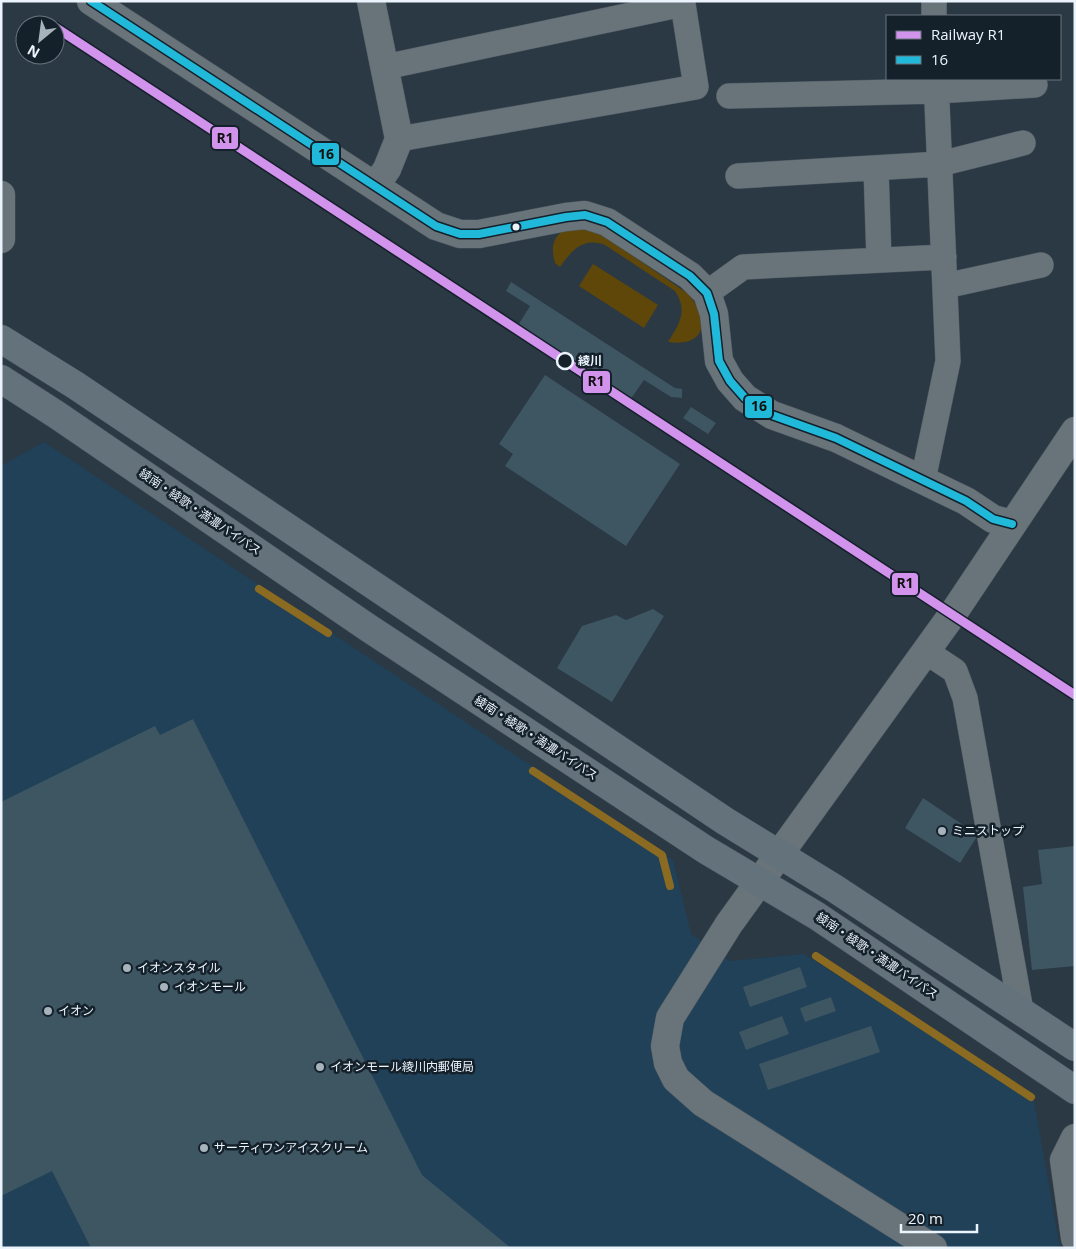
<svg xmlns="http://www.w3.org/2000/svg" width="1076" height="1249" viewBox="0 0 1076 1249" font-family="'Open Sans','Noto Sans JP',sans-serif">
<rect width="100%" height="100%" fill="#2a3944"/>
<path fill="#204158" d="M44 442 673 860 691 934 730 961 804 954 1034 1101 1060 1248H1V466Z"/>
<path fill="#5f4709" d="M579 227 599 233 687 293C710 317 708 348 668 342 680 323 688 311 675 291L605 245C583 237 572 250 560 267L555 263C551 248 552 240 563 230Z
M593 264 658 305 644 328 579 286Z"/>
<g fill="none" stroke-linecap="round" stroke-linejoin="round">
<path stroke="#8b6a21" stroke-width="8" d="M259 589 328 633
M533 771 662 855 670 886
M816 956 1031 1097"/>
</g>
<path fill="#3e5562" d="M511 282 675 388 682 389V398L671 397 644 380 630 400 517 327 530 306 506 291Z
M545 375 680 464 626 546 505 466 513 454 499 444Z
M691 407 716 423 708 434 683 418Z
M653 609 664 616 612 702 557 668 582 626 616 615 626 620Z
M193 719 422 1175 511 1248H91L52 1171 1 1196V802L155 726 160 735Z
M923 798 978 835 960 863 905 828Z
M1075 846V966L1032 970 1023 887 1042 884 1038 850Z
M800 967 807 987 750 1007 743 987Z
M831 997 836 1011 805 1022 800 1008Z
M782 1016 789 1034 746 1050 739 1032Z
M871 1026 880 1052 768 1090 759 1064Z"/>
<g fill="none" stroke-linecap="round" stroke-linejoin="round">
<defs>
<path id="minor" d="M934 1V16
M385 67 683 4 696 87 399 139
M729 96 937 91 1035 85
M876 168 879 260
M738 176 940 164 1023 143
M945 286 1041 265
M707 293 743 267 944 257
M923 480 948 361 936 79
M925 651 955 671 965 698 1021 1011"/>
<path id="tertiary" d="M91 1 436 226 460 234H479L566 217 585 215 607 222 690 276 707 293 714 314 719 361 730 381 745 398 772 415 836 438 966 501 993 519 1012 524
M371 1 399 139 387 169 375 186
M1 195V239
M1075 1138 1064 1160 1075 1238
M933 1248 703 1103 676 1079 668 1063 665 1046 670 1018 729 924 952 615 1075 431"/>
<path id="trunk" d="M1 339 75 385 725 821 834 888 1075 1047
M1 379 57 415 367 627 706 850 817 916 1075 1090"/>
</defs>
<use href="#minor" stroke="#4b565f" stroke-width="26"/>
<use href="#tertiary" stroke="#4b565f" stroke-width="29"/>
<use href="#trunk" stroke="#4b565f" stroke-width="29"/>
<use href="#minor" stroke="#68737a" stroke-width="25"/>
<use href="#tertiary" stroke="#68737a" stroke-width="28"/>
<use href="#trunk" stroke="#64727c" stroke-width="28"/>
<defs>
<path id="bus-1" d="M91 1 436 226 460 234H479L566 217 585 215 607 222 690 276 707 293 714 314 719 361 730 381 745 398 772 415 836 438 966 501 993 519 1012 524"/>
</defs>
<use href="#bus-1" stroke="#14202a" stroke-width="11"/>
<use href="#bus-1" stroke="#20b9da" stroke-width="8"/>
<defs>
<path id="rail-1" d="M55 27 1075 695"/>
</defs>
<use href="#rail-1" stroke="#14202a" stroke-width="12"/>
<use href="#rail-1" stroke="#d193ec" stroke-width="9"/>
</g>
<circle fill="#ebf4fc" stroke="#14202a" stroke-width="2" cx="516" cy="227" r="4.5"/>
<circle fill="#14202a" stroke="#ebf4fc" stroke-width="2.5" cx="565" cy="361" r="8"/>
<g fill="#a7b3bc" stroke="#14202a" stroke-width="2">
<circle cx="942" cy="831" r="5"/>
<circle cx="127" cy="968" r="5"/>
<circle cx="164" cy="987" r="5"/>
<circle cx="48" cy="1011" r="5"/>
<circle cx="320" cy="1067" r="5"/>
<circle cx="204" cy="1148" r="5"/>
</g>
<g text-anchor="middle" stroke-width="5" stroke-linejoin="round" paint-order="stroke">
<g font-size="12" font-weight="bold" fill="#ebf4fc" stroke="#14202a" text-anchor="start">
<text x="578" y="365">綾川</text>
</g>
<g font-size="12" fill="#ebf4fc" stroke="#14202a">
<text transform="translate(200 512) rotate(34)" y="4">綾南・綾歌・満濃バイパス</text>
<text transform="translate(536 738) rotate(33)" y="4">綾南・綾歌・満濃バイパス</text>
<text transform="translate(877 956) rotate(34)" y="4">綾南・綾歌・満濃バイパス</text>
</g>
<g font-size="12" fill="#ebf4fc" stroke="#14202a" text-anchor="start">
<text x="952" y="835">ミニストップ</text>
<text x="137" y="972">イオンスタイル</text>
<text x="174" y="991">イオンモール</text>
<text x="58" y="1015">イオン</text>
<text x="330" y="1071">イオンモール綾川内郵便局</text>
<text x="214" y="1152">サーティワンアイスクリーム</text>
</g>
</g>
<g stroke="#14202a" stroke-width="2">
<rect x="211" y="126" width="28" height="24" rx="5" fill="#d193ec"/>
<rect x="311" y="142" width="29" height="24" rx="5" fill="#20b9da"/>
<rect x="582" y="370" width="29" height="24" rx="5" fill="#d193ec"/>
<rect x="744" y="395" width="29" height="24" rx="5" fill="#20b9da"/>
<rect x="891" y="572" width="28" height="24" rx="5" fill="#d193ec"/>
</g>
<g font-size="14" text-anchor="middle" font-weight="bold" fill="#111">
<text x="225" y="143">R1</text>
<text x="326" y="159">16</text>
<text x="596" y="386">R1</text>
<text x="759" y="411">16</text>
<text x="905" y="588">R1</text>
</g>
<rect width="1076" height="1249" fill="none" stroke="#ebf4fc" stroke-width="5"/>
<rect x="886" y="15" width="175" height="65" fill="#14202a" stroke="#6a757e"/>
<rect x="896" y="31" width="25" height="8" fill="#d193ec" stroke="#6a757e"/>
<text x="931" y="40" font-size="15" fill="#ebf4fc">Railway R1</text>
<rect x="896" y="56" width="25" height="8" fill="#20b9da" stroke="#6a757e"/>
<text x="931" y="65" font-size="15" fill="#ebf4fc">16</text>
<g transform="translate(40 40) rotate(209)"><circle r="24" fill="#14202a" stroke="#6a757e"/>
<path d="M0-4L9 19L0 12L-9 19Z" fill="#a7b3bc"/>
<text y="-8" font-size="14" font-weight="bold" text-anchor="middle" fill="#ebf4fc">N</text>
</g>
<path d="M901 1224v8h76v-8" fill="none" stroke="#ebf4fc" stroke-width="2.5"/>
<text x="908" y="1224" font-size="15" fill="#ebf4fc" stroke="#14202a" stroke-width="4" paint-order="stroke">20 m</text>
</svg>
